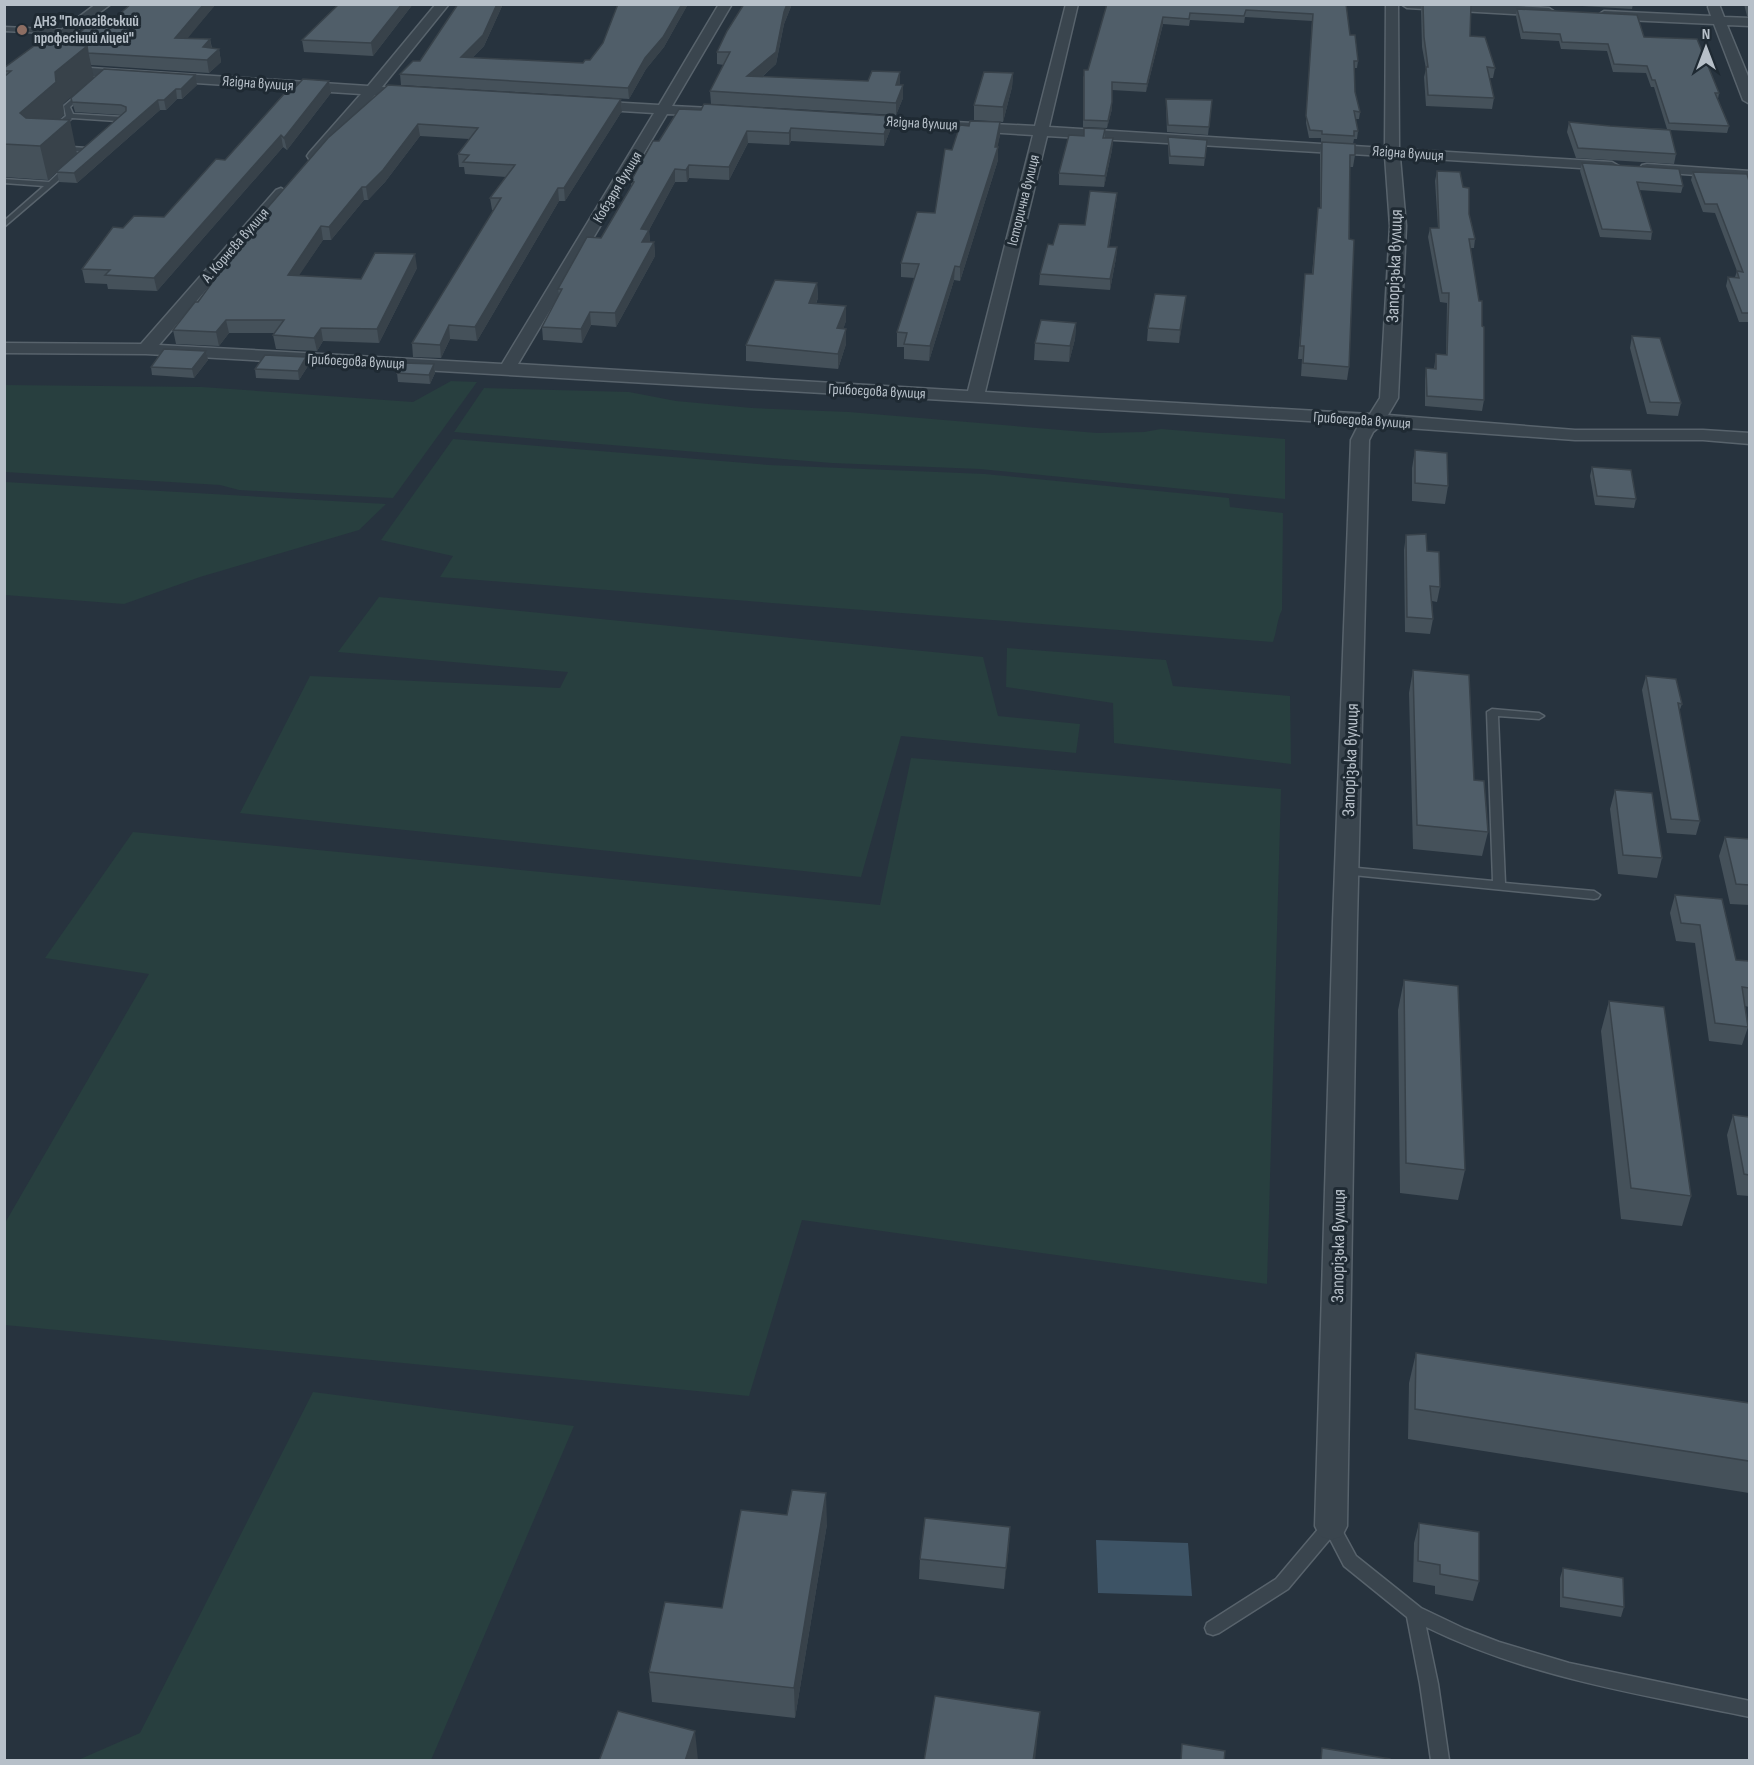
<svg xmlns="http://www.w3.org/2000/svg" width="1754" height="1765" viewBox="0 0 1754 1765" font-family="'Sofia Sans Condensed',sans-serif">
<rect width="100%" height="100%" fill="#27333e"/>
<path fill="#283f3f" d="M451 381 477 382 393 498 239 490 220 485 5 472V385L202 387 413 402Z
M484 388 629 392 676 401 752 408 849 412 1097 433 1144 432 1161 429 1285 439V499L980 469 832 463 454 432Z
M453 439 769 465 985 474 1229 498 1230 507 1283 513 1282 610C1277 619 1277 631 1273 642L440 577 453 556 381 540Z
M5 482 386 504 359 530 200 577 124 604 5 595Z
M379 597 983 657 998 716 1080 724 1076 753 901 736 861 877 240 813 310 676 560 688 568 672 338 652Z
M1007 648 1166 660 1173 686 1290 696 1291 764 1114 743 1113 703 1006 687Z
M911 758 1281 789 1267 1284 802 1220 749 1396 5 1325V1223L149 974 45 958 133 832 880 905Z
M313 1392 574 1426 431 1760H78L140 1733Z"/>
<path fill="#3d5365" d="M1096 1540 1188 1543 1192 1596 1098 1593Z"/>
<g fill="none" stroke-linecap="round" stroke-linejoin="round">
<defs>
<path id="service" d="M4 27 70 30 73 32 70 34 4 31Z
M84 89 86 90V92L70 107 73 114 123 117 125 118V120L92 152 31 149V145L66 116 64 106ZM72 118 117 121 87 148 40 145Z
M67 165 74 167 4 227V221L44 186 4 183V179L49 182Z
M1492 709 1539 713 1544 716 1539 719 1498 716 1505 883 1594 891 1600 895 1598 898 1594 899 1343 874 1341 871 1347 867 1493 881 1487 712Z
M1331 1519 1337 1521 1356 1556 1421 1608 1465 1629 1499 1642 1569 1663 1750 1701V1717C1640 1694 1527 1677 1426 1627L1438 1684 1449 1760H1431L1420 1684 1407 1617 1344 1566 1330 1539 1288 1589 1219 1633 1213 1635 1207 1633 1205 1628 1207 1623 1276 1579 1325 1521Z"/>
<path id="minor" d="M96 4H111L4 84V73Z
M436 4H449L382 87 415 89 422 93 420 96 375 95 319 159H309L307 156 309 153 361 94 60 74 53 70 60 66 368 86Z
M719 4H732L672 106 711 108 718 112 711 116 667 114 518 364 968 391 1033 135 860 124 853 120 855 117 1035 126 1066 4H1078L1049 127 1385 148 1386 4H1398L1399 149 1612 162 1619 166 1612 170 1400 157 1406 226 1398 398 1388 415 1575 430H1703L1750 433V444L1703 440H1575L1380 426 1373 432 1369 440 1357 922 1347 1526 1342 1536 1331 1540 1320 1536 1315 1526 1333 922 1351 440 1359 424 146 354 4 353V343L141 344 276 190 281 188 289 193 286 196 159 345 502 364 654 113 590 109 583 105 590 101 659 105ZM1047 136 1385 156 1390 226 1380 398 1370 414 985 392Z
M1401 4H1483L1549 8 1555 12 1549 16 1407 8Z
M1709 4H1719L1724 17 1750 18V26L1727 25 1750 81V104L1743 100 1714 24 1604 19 1598 15 1604 11 1711 16 1708 7Z
M1647 164 1750 171V179L1642 171 1640 168 1642 165Z"/>
</defs>
<use href="#service" stroke="#58636c" stroke-width="3"/>
<use href="#minor" stroke="#58636c" stroke-width="3"/>
<use href="#service" fill="#3a454e" fill-rule="evenodd"/>
<use href="#minor" fill="#3a454e" fill-rule="evenodd"/>
</g>
<path fill="#45515a" d="M131 4H216L187 38 210 39 212 48 219 49 221 62 209 73 91 65 63 104 64 115 58 120 77 153 122 115 75 112 71 98 197 85 182 99H177L166 110H160L77 183 59 182 57 172 48 180 4 177V68L67 45 92 29 117 16Z
M339 4H413L373 56 304 52 302 40Z
M458 4H503L484 46 472 58 583 63 590 60 603 43 618 4H688L664 47 646 69 629 99 401 85 400 74 420 61Z
M744 4H792L784 24 776 64 762 77 900 85 903 98 896 115 711 104 710 91 724 65 717 64V52Z
M1107 4H1346L1350 35 1358 61 1357 68H1354L1355 92 1360 112 1359 119H1355L1358 131 1357 139H1354L1353 144 1321 142V138H1309L1306 123 1312 21 1245 17 1244 23 1190 20 1189 26 1163 24 1146 92 1112 90V109L1107 128 1083 127V77L1088 70Z
M1422 4H1471L1470 36 1495 68 1493 78H1489L1494 98 1492 109 1426 106 1424 77 1426 69 1422 47 1421 11Z
M1549 4H1633L1632 9Z
M1744 4H1749V17L1747 16Z
M1517 9 1644 37 1719 93 1718 99 1729 126 1727 133 1670 130 1676 154 1674 164 1576 158 1567 132 1569 122 1610 126 1667 129 1654 87H1651L1646 73 1613 72 1607 51 1561 49 1559 41 1521 39 1516 16Z
M1013 73 1012 87 1003 122 974 120V105Z
M329 81 331 93 287 150 283 147 157 291 108 289 107 284 85 283 82 269 123 228 164 217 225 160 289 94Z
M388 85 621 99 622 111 565 201H559L477 341 450 339 441 358 413 357 412 343 494 210H492L490 198 506 177 465 174 464 167H459L458 154 469 139 420 136 385 182 368 200H364L331 240H323L298 276 361 279 417 268 379 343 323 341 317 351 276 349 273 335 275 333H229L219 346 176 344 173 330Z
M1166 99 1212 100 1208 135 1167 132 1166 106Z
M679 109 891 128 884 146 791 141 789 145 748 143 729 180 689 178 687 182H675L649 230 650 242H654L655 256 616 327 591 325 582 343 543 340 542 327 559 295 558 289 601 238 631 187V181L659 141Z
M1000 122V135L997 147H998V160L960 281 954 280 929 361 904 359V347H897V332L915 278 901 277V263L935 213 952 150 969 126Z
M1084 128 1105 129V138H1113L1112 150 1104 187 1059 185V173L1084 136Z
M1168 137 1207 140 1204 166 1169 164 1168 145Z
M1322 142 1355 155 1353 167H1350L1349 367 1347 380 1301 376 1302 359H1298L1305 274H1312L1317 220 1318 208H1320V154Z
M1582 163 1683 186 1681 193 1639 190 1652 232 1651 240 1600 237 1580 171Z
M1437 171 1463 187 1475 239 1474 248H1470L1482 326 1484 400 1482 411 1425 406V379L1426 368 1434 369 1436 354 1446 355 1447 303 1440 302 1428 237 1430 228H1438L1435 181Z
M1693 172 1749 181V322H1739L1726 286 1728 277H1735L1737 271 1715 213 1703 212 1691 180Z
M1117 193 1116 203 1109 247H1117L1116 258 1110 290 1039 285 1040 274 1053 245 1085 225Z
M817 283 818 298 816 304 846 321 843 329H846V344L838 369 746 361V345Z
M1186 296 1179 343 1147 341 1148 328Z
M1076 323 1075 339 1069 362 1034 360 1035 343Z
M1632 336 1681 403 1678 416 1647 414 1630 348Z
M206 351 208 360 194 378 152 375 151 367Z
M306 357 308 366 299 380 256 378 255 369Z
M434 364 435 373 430 384 398 382 397 373Z
M1415 450 1448 486 1445 504 1412 501V468Z
M1592 467 1636 499 1634 508 1595 505 1590 476Z
M1406 535 1427 551 1440 587 1437 602 1432 601 1433 619 1430 634 1405 632 1404 550Z
M1413 670 1474 780 1488 832 1482 856 1413 849 1409 693Z
M1646 676 1682 704 1679 712 1700 821 1696 835 1667 833 1642 690Z
M1615 790 1662 858 1657 878 1618 874 1610 809Z
M1725 837 1749 839V905L1730 904 1719 856Z
M1675 895 1736 960 1749 961V1007L1745 1006 1748 1027 1742 1045 1709 1041 1695 943 1676 941 1670 913Z
M1404 980 1465 1170 1458 1200 1400 1193 1398 1010Z
M1609 1001 1691 1196 1682 1226 1621 1219 1601 1031Z
M1733 1115 1749 1117V1196L1737 1195 1727 1135Z
M1416 1353 1749 1403V1493L1408 1439 1409 1383Z
M1419 1523 1479 1581 1473 1601 1435 1594V1586L1413 1582 1414 1543Z
M827 1524 795 1718 652 1702 649 1672 722 1608Z
M1010 1527 1004 1589 919 1579 920 1559Z
M1563 1568 1624 1607 1621 1617 1560 1607V1578Z"/>
<path fill="#38424a" d="M204 4H216L178 50 175 38Z
M402 4H413L373 56 371 43Z
M497 4H503L484 46 462 68 461 57Z
M682 4H688L664 47 646 69 629 99 628 88 645 58Z
M787 4H792L784 24 776 64 748 89 747 76 784 12Z
M1163 17V24L1146 92 1147 84Z
M210 39 212 51 203 47Z
M87 46 94 78 63 104 64 115 30 145 20 113 55 72Z
M219 49 221 62 209 73 207 60Z
M900 72V84L896 98V85Z
M1013 73 1012 87 1003 122V107Z
M195 75 197 85 182 99 181 89Z
M329 81 331 93 287 150 284 138Z
M903 85V98L896 115V103Z
M176 89 177 99 166 110 164 100Z
M621 99 622 111 565 201 564 188Z
M158 100 160 110 77 183 74 173Z
M1112 102V109L1107 128 1108 121Z
M891 116V128L884 146V134Z
M70 120 77 154 48 180 40 146Z
M1000 122V135L996 155 998 147V160L960 281V267L995 147Z
M418 124 420 136 385 182 368 200 366 187Z
M791 128V141L789 145V133Z
M747 131 748 143 729 180V167Z
M281 135 283 147 157 291 154 278Z
M1113 138 1112 150 1104 187 1105 176Z
M689 165V178L687 182 686 170Z
M675 169V182L649 230 650 243 643 255 641 229Z
M362 187 364 200 331 240 329 227Z
M558 188 559 201 477 341 475 327Z
M1117 193 1116 203 1107 257 1108 247Z
M321 226 323 240 290 289 288 275Z
M654 242 655 256 616 327 615 313Z
M1117 247 1116 258 1110 290V279Z
M415 254 417 268 379 343 377 329Z
M955 266 954 280 929 361 930 346Z
M817 283 818 298 809 319V303Z
M1186 296 1185 309 1179 343 1180 330Z
M846 306V321L838 344 837 328Z
M590 312 591 325 582 343 581 329Z
M226 320 229 333 219 346 216 332Z
M1076 323 1075 339 1069 362 1070 346Z
M449 325 450 339 441 358 440 345Z
M321 328 323 341 317 351 314 338Z
M846 329V344L838 369V354Z
M206 351 208 360 194 378 192 369Z
M306 357 308 366 299 380 298 371Z
M434 364 435 373 430 384 429 375Z
M826 1493 827 1524 795 1718 794 1688Z
M1010 1527 1009 1547 1004 1589 1006 1568Z
M1040 1712 1035 1761H1033Z
M695 1731 698 1760 685 1761Z"/>
<path fill="#505e69" stroke="#38424a" stroke-width="1.5" d="M131 4H204L175 38 210 39 203 47 219 49 207 60 88 53 87 46 67 45 85 28 92 29 104 16H117Z
M339 4H402L371 43 302 40Z
M458 4H497L483 35 461 57 583 63 585 60H590L603 43 618 4H682L663 37 645 58 628 88 400 74 413 61H420Z
M744 4H787L784 12 776 52 747 76 868 81 872 71 900 72 896 85H903L896 103 710 91 730 52H717L727 31Z
M1107 4H1346L1350 35H1355L1358 61H1354L1355 92 1360 112 1354 111 1358 131H1354V136L1322 134V131L1310 130 1306 116 1313 14 1246 10 1244 16 1190 13 1189 19 1163 17 1147 84 1112 82V102L1108 121 1084 120V70H1088Z
M1423 4H1471L1470 36 1485 37 1495 68 1487 67 1494 98 1428 95 1426 67H1428L1424 37Z
M1517 9 1637 15 1644 37 1697 39 1719 93H1715L1729 126 1669 123 1655 80H1652L1647 66 1614 64 1608 44 1562 42 1560 34 1523 32Z
M42 43 87 46 55 72 56 82 20 113 26 118 70 120 40 146 4 144V77L11 71H4V68L34 46H39Z
M104 69 195 75 181 89H176L164 100H158L74 173 56 172 126 111V107L121 105 72 102 71 98Z
M984 72 1013 73 1003 107 974 105Z
M303 79 329 81 284 138 281 135 154 278 105 275 110 270 82 269 113 227 123 228 134 216 164 217 216 159 225 160 284 94H289Z
M388 85 621 99 564 188H558L475 327 449 325 440 345 412 343 501 198H490L515 165 463 162 469 155 458 154 478 128 418 124 383 170 366 187H362L329 227 321 226 288 275 361 279 375 253 415 254 377 329 321 328 314 338 273 335 284 320H226L216 332 173 330 195 302H198L263 213 328 138Z
M1166 99 1212 100 1209 127 1168 125Z
M704 104 891 116 884 134 791 128 789 133 747 131 729 167 689 165 686 170 675 169 641 229 649 230 642 242H654L615 313 590 312 581 329 542 327 562 289H558L587 237 601 238 634 182 631 181 653 141H659L679 109 701 110Z
M970 121 1000 122 995 147H998L960 267 955 266 930 346 904 344 907 333 897 332 919 264 901 263 917 212 935 213 945 149 952 150 960 125 969 126Z
M1569 122 1610 126 1670 130 1676 154 1578 148Z
M1084 128 1105 129 1103 138H1113L1105 176 1059 173 1069 135 1084 136Z
M1168 137 1207 140 1205 158 1170 156Z
M1322 142 1355 144V155H1350L1349 239 1354 240 1349 367 1303 363 1304 346H1300L1305 274H1313L1318 208H1321Z
M1582 163 1679 169 1683 186 1637 182 1652 232 1602 229Z
M1437 171 1460 172 1463 187 1469 188V214L1475 239H1469L1479 301H1482V326L1484 327V400L1427 396 1426 368 1436 369V354L1447 355 1449 293H1442L1430 228H1439Z
M1693 172 1747 174 1749 181V313H1742L1728 277 1739 278 1737 271 1743 272 1717 204H1705Z
M1090 191 1117 193 1108 247H1117L1110 279 1040 274 1048 244 1053 245 1059 224 1085 225Z
M775 280 817 283 809 303 846 306 837 328 846 329 838 354 746 345Z
M1155 294 1186 296 1180 330 1148 328Z
M1041 320 1076 323 1070 346 1035 343Z
M1632 336 1660 338 1681 403 1650 402Z
M164 349 206 351 192 369 151 367Z
M265 355 306 357 298 371 255 369Z
M403 363 434 364 429 375 397 373Z
M1415 450 1447 453 1448 486 1415 483Z
M1592 467 1631 470 1636 499 1597 496Z
M1426 534 1427 551 1439 552 1440 587 1430 586 1433 619 1407 617 1406 535Z
M1413 670 1469 675 1474 780 1484 781 1488 832 1417 825Z
M1646 676 1676 679 1682 704 1678 703 1700 821 1671 819Z
M1615 790 1652 793 1662 858 1623 855Z
M1725 837 1749 839V885L1736 884Z
M1675 895 1722 899 1736 960 1749 961V988L1742 987 1748 1027 1715 1023 1700 925 1681 923Z
M1404 980 1458 986 1465 1170 1406 1163Z
M1609 1001 1664 1007 1691 1196 1631 1188Z
M1733 1115 1749 1117V1175L1744 1174Z
M1416 1353 1749 1403V1461L1415 1409Z
M792 1490 826 1493 794 1688 649 1672 665 1602 722 1608 741 1510 787 1515Z
M925 1518 1010 1527 1006 1568 920 1559Z
M1419 1523 1479 1532V1581L1440 1574V1565L1418 1561Z
M1563 1568 1623 1578 1624 1607 1563 1597Z
M935 1696 1040 1712 1033 1761H924Z
M618 1711 695 1731 685 1761H599Z
M1182 1744 1225 1751 1224 1761H1181Z
M1322 1748 1390 1759V1761H1321Z"/>
<circle fill="#8d6e63" stroke="#1f2a33" stroke-width="2" cx="22" cy="30" r="6"/>
<g text-anchor="middle" stroke-width="6" stroke-linejoin="round" paint-order="stroke">
<g font-size="15" font-weight="bold" fill="#b7c0c9" stroke="#1f2a33" text-anchor="start">
<text x="34" y="26">ДНЗ "Пологівський<tspan x="34" dy="17">професіний ліцей"</tspan></text>
</g>
<g font-size="15" fill="#b7c0c9" stroke="#1f2a33">
<text transform="translate(258 83) rotate(4)" y="5">Ягідна вулиця</text>
<text transform="translate(922 123) rotate(3)" y="5">Ягідна вулиця</text>
<text transform="translate(1408 153) rotate(4)" y="5">Ягідна вулиця</text>
<text transform="translate(617 187) rotate(-59)" y="5">Кобзаря вулиця</text>
<text transform="translate(1023 200) rotate(-76)" y="5">Історична вулиця</text>
<text transform="translate(235 245) rotate(-49)" y="5">А. Корнєва вулиця</text>
<text transform="translate(356 361) rotate(3)" y="5">Грибоєдова вулиця</text>
<text transform="translate(877 391) rotate(3)" y="5">Грибоєдова вулиця</text>
<text transform="translate(1362 420) rotate(4)" y="5">Грибоєдова вулиця</text>
</g>
<g font-size="18" fill="#b7c0c9" stroke="#1f2a33">
<text transform="translate(1394 266) rotate(-88)" y="6">Запорізька вулиця</text>
<text transform="translate(1350 760) rotate(-88)" y="6">Запорізька вулиця</text>
<text transform="translate(1338 1246) rotate(-89)" y="6">Запорізька вулиця</text>
</g>
</g>
<rect width="1754" height="1765" fill="none" stroke="#b7c0c9" stroke-width="12"/>
<g transform="translate(1706 48)" stroke="#1f2a33" stroke-width="4.5" paint-order="stroke">
<path d="M0-4.5L10 22L0 15L-10 22Z" fill="#b7c0c9"/>
<text y="-9" font-size="16" font-weight="bold" text-anchor="middle" fill="#b7c0c9">N</text>
</g>
</svg>
